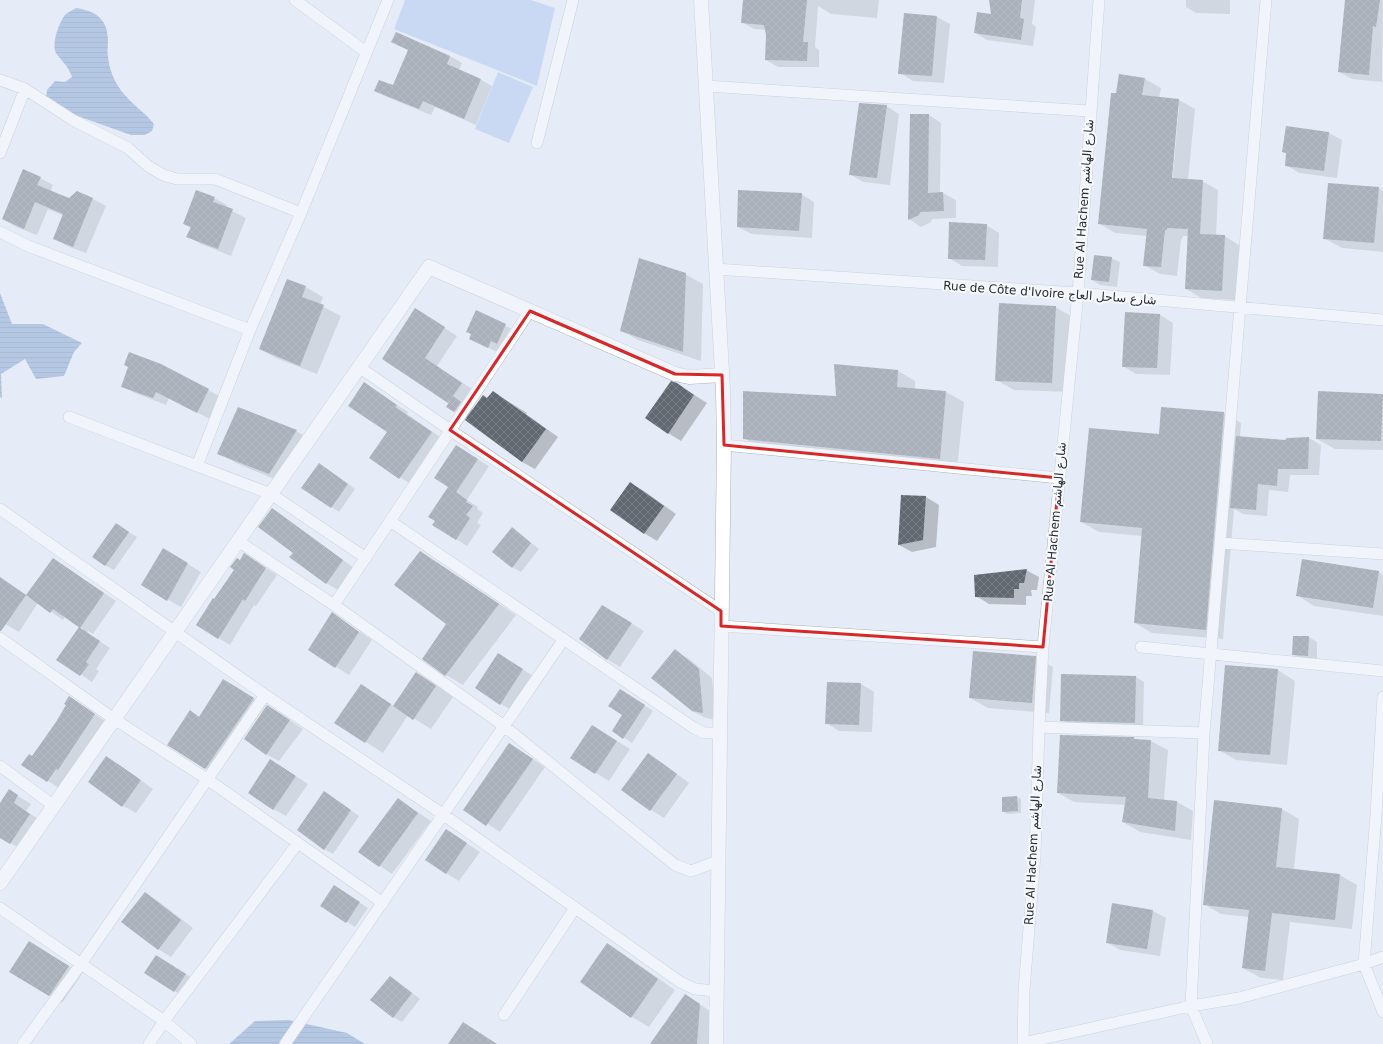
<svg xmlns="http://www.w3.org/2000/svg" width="1383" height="1044" viewBox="0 0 1383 1044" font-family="'DejaVu Sans',Cairo,sans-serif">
<defs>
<pattern id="water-rules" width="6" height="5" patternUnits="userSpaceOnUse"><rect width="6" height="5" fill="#799bcd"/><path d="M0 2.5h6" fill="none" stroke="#637fa7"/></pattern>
<pattern id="building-cross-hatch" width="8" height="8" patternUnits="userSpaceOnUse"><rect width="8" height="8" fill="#626871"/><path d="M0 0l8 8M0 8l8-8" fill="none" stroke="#797e85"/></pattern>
</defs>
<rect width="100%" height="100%" fill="#e6ecf7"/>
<path fill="#a9c1ee" d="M405 0H531L555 8 537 86 394 29Z
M498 72 533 87 509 143 475 129Z"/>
<path fill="url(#water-rules)" d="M76 8C95 11 107 18 108 39 108 45 107 51 108 57 109 67 113 78 118 86 128 102 144 111 154 124L152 131 145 135H131L72 114 46 98 47 90 55 81 65 82 72 77C68 65 62 62 56 53 51 45 59 22 65 15 68 12 73 10 76 8Z
M0 293 12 324H43L82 343 74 352 64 376 36 379 25 359 1 374 2 398 0 397Z
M289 1020 347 1033 365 1044H229L255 1021Z"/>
<path fill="#0003" fill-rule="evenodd" d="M744 0H879L877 18 831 14 818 6 815 47 819 50V67H778L766 60V30L754 29 742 22Z
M990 0H1035L1032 24 1036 27 1033 46 987 40 975 33 993 15Z
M1186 0H1230V14L1196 13 1186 7Z
M1347 0H1383L1382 82 1352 79 1339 72Z
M937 17 950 24 944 83 913 81 900 73Z
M397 33 450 56 462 63 459 70 480 79 492 86 476 125 435 107 431 115 387 97 375 91 393 86 409 50 393 42Z
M1145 79 1161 88 1159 98 1179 100 1195 109 1188 180 1202 181 1218 190 1216 236H1225L1240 246 1237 300 1201 298 1186 289 1189 236H1183L1182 239H1181L1177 276 1160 274 1144 265 1147 236 1115 233 1100 224 1117 94ZM1177 106H1179L1172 184 1170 183Z
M886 106 899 114 890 185 863 182 850 174Z
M929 115 941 123 940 193H943L956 200V218L932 219 931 222 921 227 909 219Z
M1286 128 1329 133 1342 140 1337 178 1299 173 1286 165 1287 154 1283 152Z
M40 178 53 185 50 192 69 200 77 192 93 199 106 206 86 253 67 246 54 238 64 216 48 209 37 235 16 227 3 219Z
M1379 188 1383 191V252L1342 248 1324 238Z
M801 194 814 202 812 238 752 234 738 227Z
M214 198 227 205 226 208 246 218 231 256 201 244 188 237 191 228 184 224Z
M986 225 999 233 998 267 962 266 949 258Z
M1111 258 1120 262 1117 287 1100 285 1092 280Z
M685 274 703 284 701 361 638 340 621 330Z
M288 280 306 287 323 297 320 305 341 316 317 374 276 358 260 349Z
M1055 307 1073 317 1069 392 1014 390 996 380Z
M476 312 514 330 506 348 500 346 497 352 479 343Z
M1160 315 1173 323 1170 375 1136 374 1123 366Z
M428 317 457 336 437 366 475 391 465 404 474 410 488 399 493 392 527 413 526 414 558 437 535 469 522 462 467 420 468 419 447 407 450 403 383 359Z
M898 371 915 381V389L946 392 964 402 957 469 761 449 744 438Z
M364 384 408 412 407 414 443 439 412 485 370 458 388 432Z
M677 384 707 403 681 441 668 433Z
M122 386 208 390 221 397 210 419 169 398 166 405 135 393Z
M1319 392 1383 395V450L1335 449 1317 439Z
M1224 413 1241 423 1240 437 1285 441 1287 439 1309 438 1321 445 1319 475H1290L1288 492 1269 490 1267 516 1243 514 1234 509 1223 639 1152 633 1135 623 1142 536 1099 532 1081 522 1160 435Z
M296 431 314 441 286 484 236 463 219 453Z
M456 446 489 466 467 500 478 507 477 509 483 513 477 523 481 525 467 546 456 539 449 487Z
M326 468 355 489 339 512 303 488Z
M631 484 644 491 676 514 657 541 644 533Z
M926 497 939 505 936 547 912 552 899 545Z
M272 509 283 516 354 568 338 590 326 583Z
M116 524 137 537 114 570 105 565Z
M512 529 520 534 539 549 521 572 512 567Z
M163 549 201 572 181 607 142 585Z
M420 553 438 563 516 615 463 685 446 675 423 659 447 624Z
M54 560 116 601 93 634 88 631 87 633 110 648 96 669 99 671 92 682 58 659 83 629 65 616 63 620 38 603 19 632 0 621V579L27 595Z
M240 561H255L277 575 256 606 254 605 230 645 197 625Z
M1026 570 1039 577 1037 590H1031L1032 596H1026V605L989 604 976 596Z
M1379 572 1383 575V616L1314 606 1297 595Z
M333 614 372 640 349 675 309 650Z
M616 614 644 631 620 667 607 659Z
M1309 637 1317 642V660L1302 659 1293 654Z
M675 651 688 658 712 678 716 720 706 718 692 711Z
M499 654 536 678 514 712 476 688Z
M1035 657 1053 667 1049 713 988 708 970 698Z
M1278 670 1295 681 1287 765 1236 760 1219 750Z
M416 673 434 683 453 697 431 729 408 715 383 753 336 723 361 685 394 706Z
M1136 677 1144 682 1143 728 1069 725 1061 720Z
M861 684 874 692 872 732 839 731 826 723Z
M235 686 265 706 217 775 168 744 190 712 200 717Z
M629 695 653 711 632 743 613 730 624 714Z
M70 697 105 721 69 776 67 774 59 788 23 765 32 757 68 705Z
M268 706 303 729 279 761 266 754Z
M593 726 630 749 609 781 572 758Z
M1134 738 1137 740 1151 741 1168 750 1164 800 1177 802 1193 811 1191 840 1140 832 1123 822 1126 805 1074 802 1058 793Z
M510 744 545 767 500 832 465 809Z
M648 755 661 762 689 783 664 818 651 810 623 790Z
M107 757 120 765 153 789 136 813 123 806Z
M271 760 308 784 286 816 273 809Z
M10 791 31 804 26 811 43 822 23 851 0 836V805Z
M1017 797 1021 799V813L1007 814 1003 811Z
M333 798 359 816 333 854 324 849Z
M398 799 431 821 392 874 359 852Z
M1282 809 1299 819 1294 870 1340 875 1357 885 1352 929 1290 922 1283 980 1261 978 1243 968 1249 917 1221 914 1204 904Z
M446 830 480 852 459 881 446 873Z
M342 891 368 908 355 927 322 905Z
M145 893 158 901 193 928 171 957 158 949Z
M1113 904 1153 911 1166 918 1160 956 1120 950 1107 942Z
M608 944 625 955 675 990 649 1027 632 1017Z
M42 950 82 974 62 1003 11 972Z
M164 961 194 979 183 996 145 973Z
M390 977 398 982 420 999 402 1022 393 1017Z
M686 995 713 1013 711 1044H651Z"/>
<path fill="url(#building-cross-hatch)" d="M743 0H807L803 42H808L807 61 765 60 766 35 764 25 741 23Z
M989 0H1022L1020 18 1024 19 1021 40 974 33 977 12 991 14Z
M1345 0H1380L1376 27 1373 26 1369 75 1338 72Z
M904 13 937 16 932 76 898 74Z
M396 32 450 56 447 64 481 79 464 119 423 101 419 109 374 91 379 80 393 85 408 50 391 42Z
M1119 74 1145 78 1142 95 1179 99 1172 178 1203 180 1200 234 1225 235 1222 291 1185 289 1188 229 1167 228V230H1165L1161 267 1143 266 1147 229 1098 224 1111 93H1116Z
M859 103 887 105 877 178 849 175Z
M910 114H929L928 193 943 192 944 211 920 212 919 215 908 220Z
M1286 126 1329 132 1324 171 1285 166 1286 153 1282 152Z
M23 169 41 177 37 185 69 198 77 191 93 198 73 247 53 239 63 214 35 202 24 229 2 219Z
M1328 183 1379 187 1374 243 1323 239Z
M196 190 215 197 213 202 233 209 218 249 186 237 191 227 183 224Z
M738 190 802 193 799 231 737 227Z
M949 222 987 224 985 260 948 259Z
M1094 255 1112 257 1109 282 1091 280Z
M639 258 686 273 683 352 620 331Z
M287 279 306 286 302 297 324 305 300 366 259 349Z
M999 303 1056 306 1052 383 995 381Z
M415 308 445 327 425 358 462 383 448 403 382 359Z
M476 310 506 324 497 344 491 341 488 348 469 339 471 334 466 332Z
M1125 312 1160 314 1157 368 1122 367Z
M129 352 161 364 209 389 197 413 156 392 153 398 121 387 128 367 124 365Z
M834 364 898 370 897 387 946 391 940 459 743 439V391L836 396Z
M671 381 677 383 694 395 668 434 645 418Z
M364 382 397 405 395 407 432 432 399 479 369 458 387 432 348 406Z
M493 391 546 429 522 462 465 420 483 395 487 398Z
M1318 391 1383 394 1381 441 1316 439Z
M453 396 461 402 454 412 446 407Z
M238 407 297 430 269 474 217 454Z
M1161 407 1224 412 1206 630 1134 623 1142 528 1080 522 1089 428 1159 434Z
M1236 436 1285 440 1287 438 1309 437 1308 469H1278L1277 486 1258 484 1256 510 1230 508Z
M456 445 478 459 456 492 467 500 466 502 473 506 466 515 470 518 456 540 432 525 435 521 428 517 448 487 434 478Z
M319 463 348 484 331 508 301 488Z
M630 482 664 506 644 534 610 510Z
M901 495 926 496 923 540 898 545Z
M272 508 343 560 326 584 289 557 293 553 258 527Z
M116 523 129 532 105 566 92 557Z
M512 527 531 543 512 568 492 552Z
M163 548 188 563 167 601 141 585Z
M420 551 499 604 445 676 422 659 446 624 394 585Z
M244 553 266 568 245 601 243 599 218 639 196 625 213 598 214 599 234 570 230 567 237 558 240 560Z
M53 558 104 593 80 628 53 609 50 613 26 595Z
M1302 559 1379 571 1373 608 1296 596Z
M1027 569 1024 583H1019V589H1014V598L975 597 974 575Z
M0 577 26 595 1 631H0Z
M602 605 632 623 607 660 579 639Z
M332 612 359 632 335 668 308 650Z
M79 627 100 641 86 662 89 664 80 676 56 660Z
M1293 636H1309L1308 656 1292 655Z
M675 649 699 669 703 713 692 711 651 678Z
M973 651 1036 656 1032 703 969 698Z
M498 653 523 669 500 705 475 688Z
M1225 665 1278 669 1270 755 1218 751Z
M416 672 436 686 413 720 393 706Z
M1061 674 1136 676 1135 723 1060 721Z
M223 679 254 698 205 769 167 745 190 710 199 717Z
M827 682 861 683 859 725 825 724Z
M361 684 391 704 365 743 334 723Z
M620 689 645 705 623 739 612 731 622 715 608 706Z
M69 696 95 714 58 770 56 769 47 782 21 765 29 754 32 756 56 722 66 705 64 704Z
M267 705 290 720 266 755 244 739Z
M592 725 617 741 595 774 570 758Z
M1060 735 1134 737V739L1151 740 1148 798 1177 801 1175 831 1122 822 1126 797 1057 793Z
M509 743 533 759 486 826 463 810Z
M648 753 677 774 650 811 621 790Z
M106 756 141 780 122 807 88 782Z
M270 759 296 776 273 810 248 793Z
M9 789 18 795 14 803 30 814 10 844 0 838V803Z
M324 791 351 810 324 850 297 830Z
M1017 796 1018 811 1002 812V797Z
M398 798 418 813 379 867 358 852Z
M1214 800 1282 808 1276 867 1340 874 1335 920 1272 913 1265 971 1242 968 1249 910 1203 905Z
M446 829 467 843 446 874 425 860Z
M334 885 360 902 346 923 320 906Z
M145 892 181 920 158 950 121 922Z
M1112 903 1153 910 1147 949 1106 943Z
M29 941 69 966 49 996 9 972Z
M607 943 658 979 631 1018 580 982Z
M156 955 186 974 174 992 144 973Z
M390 976 412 993 393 1018 370 1000Z
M685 994 700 1004 697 1044H650Z
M463 1022 497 1044H448Z"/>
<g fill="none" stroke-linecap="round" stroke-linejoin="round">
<defs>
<path id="minor" d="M295 0 366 52
M0 80 25 89 73 120 128 148 148 166 163 175 177 179H215L301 213
M706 86 1090 111
M537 143 573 0
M0 153 25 89
M0 232 28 246 250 330
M716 269 1078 293 1383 320
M359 367 450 430 721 611
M69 417 271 494 366 558
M724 445 1059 478
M197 466 250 330 301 213 388 0
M0 509 265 695 444 815 680 982 695 989 716 991
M390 521 694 728 704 733H720
M238 541 334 605 504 726 675 865 691 871 718 861
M1220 543 1383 554
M334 605 530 311
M721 626 1043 647
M0 638 114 719 207 779 383 903
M1141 647 1383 671
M1383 697 1376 815 1364 964 1383 1012
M1039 727 1204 733
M0 766 54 806
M0 908 164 1021 191 1044
M504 1015 575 908
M1023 1043 1191 1006 1239 998 1364 964 1383 957
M23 1044 81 964 265 695
M149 1044 164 1021 298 843
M285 1044 564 639
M1023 1044 1024 990 1035 855 1039 727 1043 647 1078 293 1099 0
M1207 1044 1191 1006 1204 733 1266 0"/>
<path id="tertiary" d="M701 0 723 390 724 445 716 1044
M0 883 429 267 675 374 689 377 722 375"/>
</defs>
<use href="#minor" stroke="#abb1bb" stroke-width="12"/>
<use href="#tertiary" stroke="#abb1bb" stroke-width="15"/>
<use href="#minor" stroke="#fff" stroke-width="11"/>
<use href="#tertiary" stroke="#fff" stroke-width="14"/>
</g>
<path d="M0 0H1383V1044H0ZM530 311 675 374 722 375 724 445 1059 478 1043 647 721 626V611L450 430Z" fill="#e6ecf7" fill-opacity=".55" fill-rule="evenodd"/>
<path fill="none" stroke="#d62828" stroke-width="3" stroke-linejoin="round" d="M530 311 675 374 722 375 724 445 1059 478 1043 647 721 626V611L450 430Z"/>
<g text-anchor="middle" stroke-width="4" stroke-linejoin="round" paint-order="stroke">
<g font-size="12" fill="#2a2c30" stroke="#f6f9fe">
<text transform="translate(1084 199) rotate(-86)" y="4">Rue Al Hachem شارع الهاشم</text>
<text transform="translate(1050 293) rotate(4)" y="4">Rue de Côte d'Ivoire شارع ساحل العاج</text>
<text transform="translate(1055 522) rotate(-85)" y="4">Rue Al Hachem شارع الهاشم</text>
<text transform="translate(1033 845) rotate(-87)" y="4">Rue Al Hachem شارع الهاشم</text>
</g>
</g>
</svg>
